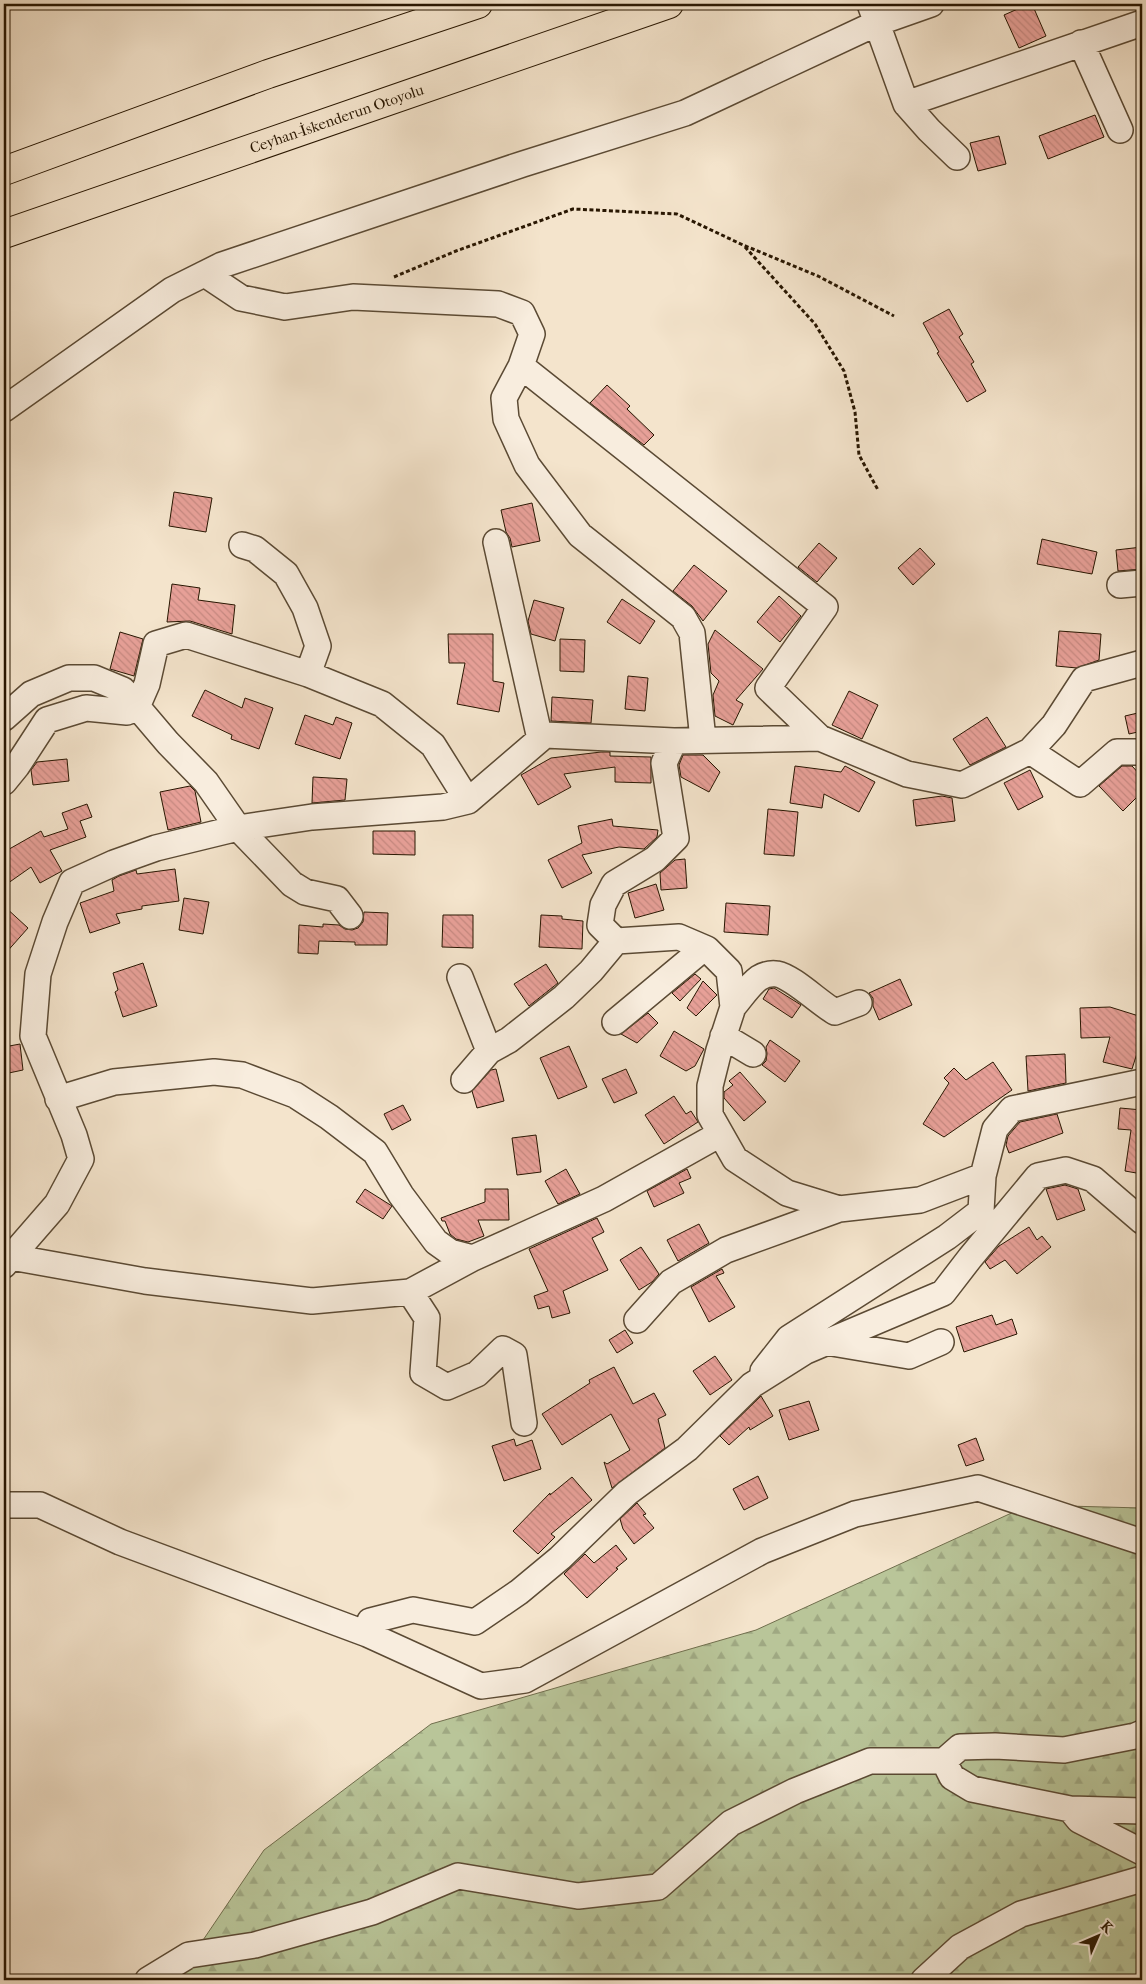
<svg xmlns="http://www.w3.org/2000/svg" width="1146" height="1984" viewBox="0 0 1146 1984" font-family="'IM FELL French Canon',serif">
<defs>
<pattern id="forest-firs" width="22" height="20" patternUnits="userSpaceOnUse" patternTransform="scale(1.25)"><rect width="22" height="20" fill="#b9c599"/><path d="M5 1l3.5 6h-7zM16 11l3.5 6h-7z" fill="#9fa882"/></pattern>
<pattern id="building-back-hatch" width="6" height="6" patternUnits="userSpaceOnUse" patternTransform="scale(1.25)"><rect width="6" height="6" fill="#e7a098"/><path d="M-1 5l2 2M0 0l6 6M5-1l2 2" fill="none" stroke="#c68981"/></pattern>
</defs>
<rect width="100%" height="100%" fill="#f4e4cc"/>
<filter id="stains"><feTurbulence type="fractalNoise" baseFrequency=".004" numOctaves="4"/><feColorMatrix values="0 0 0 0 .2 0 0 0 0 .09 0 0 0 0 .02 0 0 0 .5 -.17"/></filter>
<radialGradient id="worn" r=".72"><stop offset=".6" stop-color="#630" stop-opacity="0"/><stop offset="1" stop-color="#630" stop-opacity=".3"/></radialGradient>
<path fill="url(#forest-firs)" stroke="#706e4d" d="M1029 1505 1142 1508V1980H176L264 1850 431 1724 756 1630Z"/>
<path fill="url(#building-back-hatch)" stroke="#281601" d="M1029 4H1032L1046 36 1019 48 1004 15Z
M1095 115 1104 137 1048 159 1039 136Z
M999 136 1006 164 978 171 970 143Z
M949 309 963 334 959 337 974 362 971 364 986 391 967 402 937 353 939 352 923 323Z
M607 385 630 406 627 409 654 435 644 445 590 403Z
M174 492 212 498 206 532 169 526Z
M532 503 540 541 512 547 510 538 506 532 501 510Z
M1042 539 1097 552 1092 574 1037 564Z
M819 543 837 558 817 582 798 567Z
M1142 547V569L1118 571 1116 550Z
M920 548 935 564 913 585 898 568Z
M694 565 727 591 703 621 692 606 673 591Z
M172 584 200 588 198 600 235 605 232 634 190 621 167 622Z
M779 596 801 616 780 642 757 622Z
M622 599 655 621 640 644 607 622Z
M534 600 564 608 555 641 531 634 528 621Z
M715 630 763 669 736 700 743 704 733 725 715 716 713 695 719 681 711 673 708 644Z
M1059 631 1101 634 1099 660 1077 668 1056 666Z
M120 632 143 639 134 676 110 669Z
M448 634H493V681L504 683 499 712 457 704 465 663H449Z
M560 639 585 640 584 672 560 671Z
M628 676 648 678 645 711 625 709Z
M205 690 242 708 245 698 273 708 259 749 231 739 232 735 192 716Z
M849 691 878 705 862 739 832 725Z
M552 697 593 700 591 723 551 721Z
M1142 712V731L1129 734 1125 716Z
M305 715 333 725 336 717 352 723 340 759 295 744Z
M987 717 1006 747 970 765 953 739Z
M601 752H610V756L651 757V783L615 782V767L564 774 571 787 538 805 521 775 551 758Z
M683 755H703L720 772 709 792 681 777 679 765Z
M67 759 69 781 33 785 31 770 37 762Z
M795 766 841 772 845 766 875 782 859 812 824 794 822 808 790 803Z
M1122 766H1132L1142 777V792L1123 811 1099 786Z
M1030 770 1043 797 1018 810 1004 783Z
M313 777 347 779 345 800 312 803Z
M190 786 195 791 201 822 168 830 160 792Z
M942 796 952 798 955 821 916 826 913 800Z
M87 804 92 817 80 821 86 837 50 850 62 871 40 883 31 867 4 886V852L41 831 44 837 68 829 62 813Z
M768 809 798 812 794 856 764 854Z
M612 819 613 826 658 830 657 837 644 849 619 847 582 855 592 873 562 888 548 860 582 843 578 826Z
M373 831H415V855L373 854Z
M685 859 687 888 661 890 660 873 675 860Z
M175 869 179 901 142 906V909L116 914 120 923 90 933 80 903 114 891 112 880 119 876 136 870 137 874Z
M656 884 664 910 635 918 628 893Z
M184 898 209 902 203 934 179 930Z
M726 903 770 906 768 935 724 932Z
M4 906 28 928 4 955Z
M364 912 388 913 387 945H355V942L319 941 318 954 298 953 299 925 323 927V924L339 925 345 929 352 930 358 928 363 922Z
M443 915H473V948L442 947Z
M541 915 562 916V919L583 921 582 949 539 947Z
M143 963 157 1006 123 1017 115 992 118 990 113 973Z
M546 964 558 983 529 1006 514 984Z
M695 974 701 979 680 1001 672 993Z
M900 979 912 1005 879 1020 873 1006V998L869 993Z
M703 981 717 995 696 1016 687 1008Z
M774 988 801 1005 792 1018 763 999 769 989Z
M1110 1007 1142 1017V1048L1139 1047 1132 1069 1103 1062 1110 1037 1081 1038 1080 1008Z
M648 1013 658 1023 637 1043 621 1034Z
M674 1031 704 1049 695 1066 686 1071 660 1056Z
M770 1040 800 1061 785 1082 762 1065 766 1061 767 1054 766 1047Z
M20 1044 23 1070 4 1074V1047Z
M569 1046 587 1087 558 1099 540 1058Z
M1065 1054 1066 1083 1028 1091 1026 1056Z
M993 1062 1012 1090 944 1137 923 1124 949 1083 944 1078 954 1068 966 1080Z
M496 1069 504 1101 477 1108 472 1091 491 1070Z
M626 1069 637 1093 614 1103 602 1079Z
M740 1072 766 1102 744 1121 724 1098V1092L733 1085 729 1081Z
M674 1096 686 1114 691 1111 698 1122 664 1144 645 1115Z
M403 1105 411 1120 392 1130 384 1114Z
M1120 1108 1142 1110V1174L1125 1171 1131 1130 1118 1129Z
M1057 1114 1063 1133 1009 1153 1006 1145 1008 1136 1020 1122Z
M536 1135 541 1172 517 1175 512 1138Z
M566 1169 580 1194 558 1204 545 1181Z
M687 1169 691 1178 679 1183 684 1193 654 1207 647 1191Z
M1065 1185 1078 1189 1085 1210 1057 1220 1046 1189Z
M365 1189 392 1206 383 1219 356 1202Z
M485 1189H508L509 1220H478L484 1236 468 1242 456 1239 450 1234 445 1221H442L441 1218 485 1202Z
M597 1218 604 1232 592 1238 608 1270 563 1291 570 1313 552 1318 549 1306 538 1309 534 1296 548 1291 529 1249Z
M699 1224 709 1243 678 1261 667 1240Z
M1029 1227 1037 1240 1042 1236 1051 1247 1017 1274 1005 1260 990 1269 985 1262 999 1246Z
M641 1247 659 1274 652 1282 639 1290 620 1260Z
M722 1269 724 1273 716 1276 735 1307 709 1322 691 1287Z
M992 1315 996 1325 1012 1319 1017 1334 964 1352 956 1327Z
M625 1330 633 1343 617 1353 609 1340Z
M715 1356 732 1380 710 1395 693 1371Z
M614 1367 633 1404 654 1393 666 1415 658 1419 665 1448 612 1488 604 1462 607 1464 630 1450 611 1414 562 1445 542 1414 590 1383 589 1380Z
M761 1396 773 1416 750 1430 749 1427 729 1445 720 1436Z
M809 1401 819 1430 789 1440 779 1410Z
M976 1438 984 1460 966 1466 958 1445Z
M514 1439 516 1446 532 1440 541 1469 504 1481 492 1446Z
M758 1476 768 1498 744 1510 733 1489Z
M572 1477 592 1500 551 1534 555 1537 538 1554 513 1531 550 1493V1495Z
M637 1503 646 1514 643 1515 654 1528 634 1544 623 1529 620 1519Z
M616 1545 627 1559 616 1568 618 1569 587 1598 564 1574 585 1554 594 1563Z"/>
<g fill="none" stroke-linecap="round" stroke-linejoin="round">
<defs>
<path id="minor" d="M870 4 906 104 1142 23
M1081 43 1120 130
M906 104 929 130 957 157
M205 274 241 298 285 307 353 297 498 304 522 313 532 334 521 366 504 398 506 419 527 465 580 535 683 617 692 633 703 740
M521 366 825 607 768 688 820 738
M4 409 172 290 222 265 523 164 685 113 877 23 931 4
M496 542 540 739
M242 545 255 549 286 574 305 608 318 646 308 674
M1120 585 1142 583
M4 718 31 694 69 678H94L123 690 168 743 206 782 238 828 292 884 305 892 337 899 350 916
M674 741 664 763 676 838 655 859 614 884 603 905 600 925 616 941 679 937 707 949 729 971 733 1007 719 1050 710 1086V1115L735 1159 787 1193 839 1209 920 1200 983 1176
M1030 751 1080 784 1117 752H1142
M4 782 17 766 47 720 86 708 127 712 137 707 147 684 156 644 186 635 308 674 382 704 433 745 468 801
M460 977 489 1051
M733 1007C741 998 749 985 759 978 764 975 770 973 777 974 793 977 819 1003 835 1012L859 1003
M615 1022 704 948
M723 1036 753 1054
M464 1080 489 1051 509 1040 564 997 591 971 616 941
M58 1099 114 1082 214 1072 242 1075 295 1095 329 1117 375 1152 401 1195 436 1242 450 1252 473 1258 604 1199 720 1134
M11 1257 145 1281 312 1301 410 1292 473 1258
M4 1265 57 1204 81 1159 74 1135 33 1036 38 974 55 922 72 882 114 863 156 848 238 828 312 817 443 807 468 801 545 735 674 741 820 738 907 774 962 785 1030 751 1054 725 1084 679 1142 663
M410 1292 427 1318 423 1373 447 1387 477 1374 503 1349 514 1355 524 1423
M637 1320 671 1282 726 1250 839 1209
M826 1342 909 1356 941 1342
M763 1371 789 1338 947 1237 981 1211 983 1176 995 1129 1012 1109 1142 1082
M4 1505H40L120 1542 367 1634 481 1686 525 1680 762 1551 855 1514 978 1488 1142 1542
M367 1634 370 1621 413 1610 475 1622 519 1592 560 1558 627 1493 687 1449 752 1385 806 1351 943 1293 970 1258 1038 1176 1066 1170 1093 1179 1142 1221
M1142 1733 1135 1736 1064 1750 995 1746 960 1747 944 1761 952 1777 972 1789 1070 1809 1142 1811
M1070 1809 1079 1820 1142 1852
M148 1980 189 1955 255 1945 372 1912 458 1876 578 1896 658 1887 731 1823 795 1791 870 1761H944
M924 1980 960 1947 1021 1914 1142 1879"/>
<g id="highway">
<path d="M4 171 268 74 478 4"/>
<path id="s1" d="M4 234 669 4"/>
</g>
</defs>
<use href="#minor" stroke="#5b4a34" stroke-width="28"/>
<use href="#highway" stroke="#281601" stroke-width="30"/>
<path stroke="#281601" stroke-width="3" stroke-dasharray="4 2.5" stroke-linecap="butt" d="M745 247 815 324 844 371 855 412 859 455 878 490
M394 277 456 251 573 209 677 214 743 245 818 276 894 316"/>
<use href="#minor" stroke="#f8edde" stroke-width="25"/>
<use href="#highway" stroke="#f4e4cc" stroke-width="28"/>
</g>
<g text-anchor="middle" stroke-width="4" stroke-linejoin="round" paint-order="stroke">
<g font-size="15" fill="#281601" stroke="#f8edde">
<text dy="5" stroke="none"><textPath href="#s1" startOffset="352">Ceyhan-İskenderun Otoyolu</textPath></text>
</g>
</g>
<rect width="1146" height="1984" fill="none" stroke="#f4e4cc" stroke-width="20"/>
<rect x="5" y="5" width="1136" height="1974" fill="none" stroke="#281601" stroke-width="2.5"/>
<rect x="10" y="10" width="1126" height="1964" fill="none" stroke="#281601"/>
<g transform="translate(1098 1936) rotate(45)" stroke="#f8edde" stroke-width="4" paint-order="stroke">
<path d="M0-4L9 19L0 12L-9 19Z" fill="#281601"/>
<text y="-8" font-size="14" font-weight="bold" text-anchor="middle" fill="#281601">K</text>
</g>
<rect width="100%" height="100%" filter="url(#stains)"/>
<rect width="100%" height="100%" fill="url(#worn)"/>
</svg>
